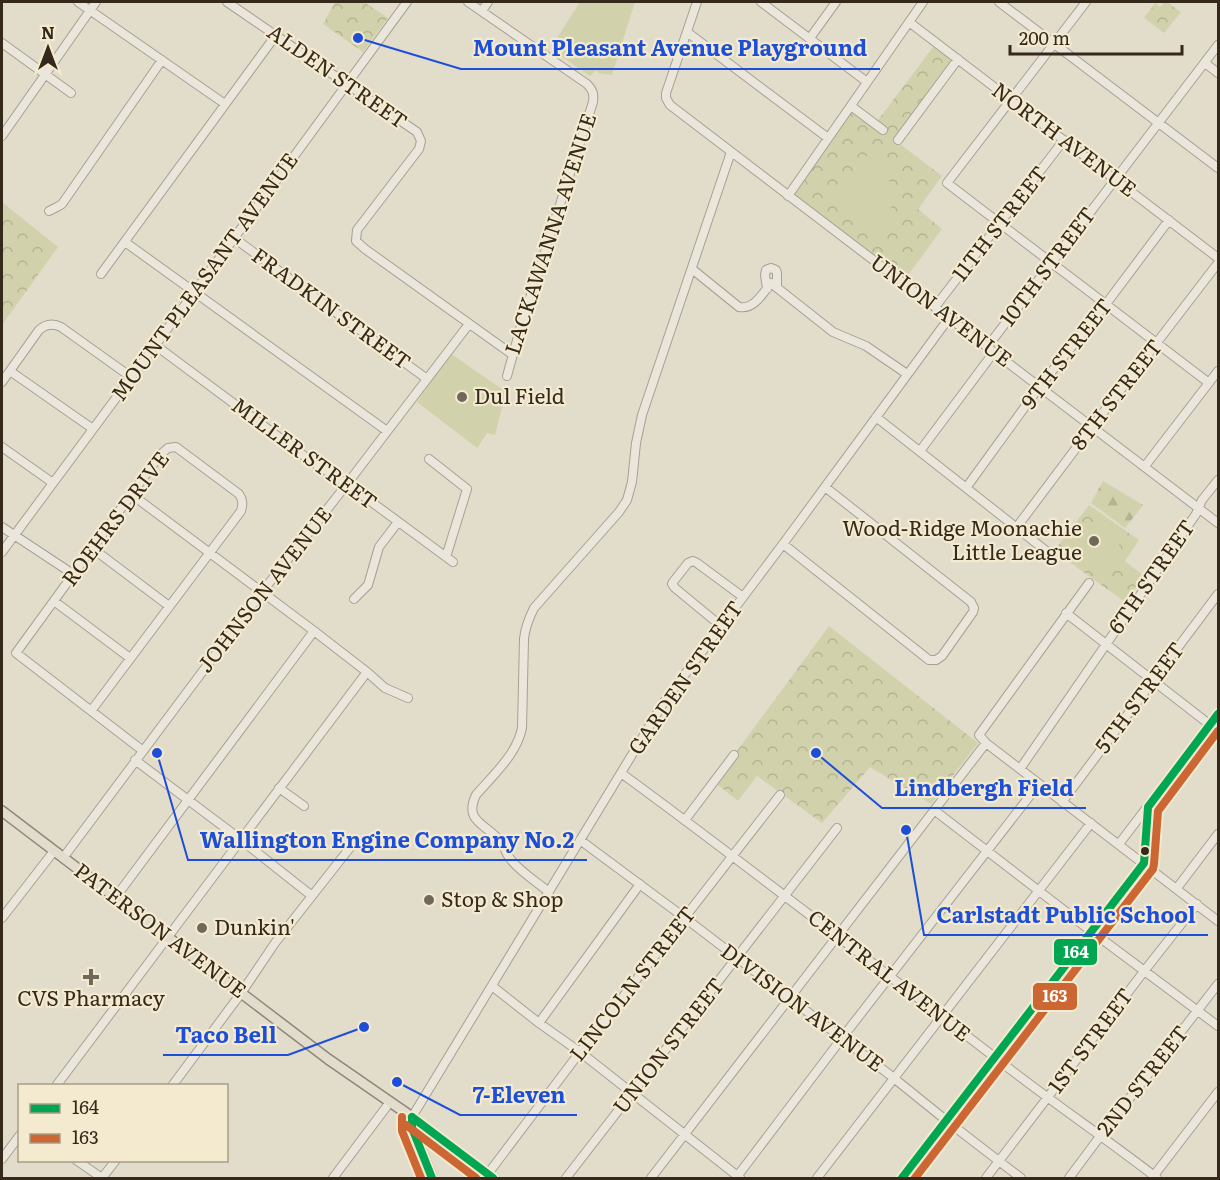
<svg xmlns="http://www.w3.org/2000/svg" width="1220" height="1180" viewBox="0 0 1220 1180" font-family="Literata,serif">
<defs>
<pattern id="forest-firs" width="22" height="20" patternUnits="userSpaceOnUse" patternTransform="scale(1.5)"><rect width="22" height="20" fill="#d1d2ac"/><path d="M5 1l3.5 6h-7zM16 11l3.5 6h-7z" fill="#b4b493"/></pattern>
<pattern id="park-crowns" width="20" height="18" patternUnits="userSpaceOnUse" patternTransform="scale(1.5)"><rect width="20" height="18" fill="#d1d2ac"/><path d="M2 6a3 3 0 1 1 6 0M12 15a3 3 0 1 1 6 0" fill="none" stroke="#b4b493"/></pattern>
</defs>
<rect width="100%" height="100%" fill="#e2dcca"/>
<path fill="url(#forest-firs)" d="M1103 481 1143 505 1125 528 1091 503Z"/>
<path fill="url(#park-crowns)" d="M335 2H364L388 18 363 52 323 24Z
M1165 2H1167L1181 12 1164 33 1144 18 1155 3 1160 7Z
M937 42 960 59 896 141 942 176 918 209 942 229 903 282 788 193 852 104 875 124Z
M2 202 58 247 2 325Z
M1089 505 1139 540 1125 561 1144 576 1125 602 1054 551Z
M829 626 978 743 931 804 870 767 822 823 757 776 738 801 714 782Z"/>
<path fill="#d1d2ac" d="M580 2H635L612 75 599 73 596 70 590 76 561 56 562 53 552 46Z
M869 153 886 169 893 196 890 213 879 231 835 199Z
M450 353 506 392 495 435 487 433 477 448 417 402Z
M1089 523H1110L1125 530 1115 556 1104 575H1101L1073 561 1059 550 1074 532Z"/>
<g fill="none" stroke-linecap="round" stroke-linejoin="round">
<defs>
<path id="minor" d="M78 2 225 104
M227 2 417 132 421 141 419 149 357 230 356 241 365 249 513 355
M468 2 587 84C593 90 594 94 593 102L521 326 507 376
M697 2 666 93V98L670 105 1218 523
M761 2 867 82
M999 2 1218 168
M1086 2 947 183 1209 383
M482 11 488 2
M909 22 1218 258
M687 32 828 138
M810 38 836 2
M2 43 71 93
M1205 63 1218 73
M851 106 883 130
M2 136 96 2
M898 140 958 59
M788 196 923 2
M49 211 57 207 62 204 162 60
M234 238 427 379
M125 242 387 431
M692 269 739 307C754 310 763 293 771 283L833 332 866 346 907 374
M101 274 276 35
M767 289 765 275 766 270 771 268 776 270 777 273V287
M935 307 1064 140
M155 345 311 461 347 484 453 562
M988 346 1218 45
M10 371 93 429
M2 382 39 330C46 324 53 323 61 327L131 377
M876 417 1050 554
M2 447 53 483
M920 451 994 352
M429 459 467 489 446 557
M1145 466 1218 371
M966 488 1040 386 1106 304 1169 220
M131 494 314 631 367 672 385 688 408 698
M2 527 73 574
M1016 528 1092 427 1218 263
M783 544 929 660H936L942 656 973 612 974 608 971 602 825 487
M92 548 169 606
M2 552 199 286 407 2
M1089 583 979 735 986 743 1218 921
M354 599 368 585 379 547 398 522
M54 601 130 658
M1066 613 1218 731
M721 626 675 588 672 584 673 582 688 563 693 561 697 563 743 597
M91 711 241 511C243 504 243 500 239 494L176 447 168 448 160 455 16 653 138 747 142 750
M135 760 240 839 312 896
M1020 769 1196 514 1202 500 1218 480
M621 773C748 866 872 963 997 1059 1049 1100 1104 1137 1157 1178
M279 788 304 806
M1062 802 1218 594
M934 810 1091 931 1218 1026
M685 820 734 755
M580 840 685 918 890 1075 947 1121 1021 1178
M1119 844 1218 714
M63 858 262 592 347 484 469 324
M1177 888 1218 834
M549 892C537 882 522 873 512 861 506 855 505 847 500 841 487 824 463 822 476 795 493 775 517 754 522 728L524 639C525 627 529 618 534 608L619 512 627 500 632 482 636 443 642 415 731 152
M115 898 314 631
M2 918 54 851
M492 986 539 1023 580 1052 740 1178
M539 1023 640 884
M56 1086 367 672
M172 1086 242 992 275 943 356 840
M2 1159 20 1135
M76 1160 102 1178
M487 1175 580 1052 780 795
M102 1178 116 1160
M333 1178 390 1102
M493 1178 412 1117 664 702 783 544 949 318
M566 1178 837 828
M651 1178 986 743
M736 1178 842 1038 1039 784
M817 1178 1091 823
M902 1178 1144 863 1148 807
M986 1178 1145 970 1197 904
M1069 1178 1101 1135 1218 984
M1152 1178 1218 1092"/>
<path id="major" d="M2 811 328 1059 412 1117V1128L432 1178"/>
</defs>
<use href="#minor" stroke="#a7a094" stroke-width="10"/>
<use href="#major" stroke="#8d867a" stroke-width="12"/>
<use href="#minor" stroke="#eae6db" stroke-width="8"/>
<use href="#major" stroke="#e2dccd" stroke-width="9"/>
<defs>
<path id="bus-1" d="M412 1117 493 1178
M412 1117V1128L432 1178
M902 1178 1144 863 1148 807 1218 714"/>
<path id="bus-2" d="M402 1117V1131L421 1178
M406 1125 476 1178
M915 1178 1153 869 1154 864 1158 811 1218 731"/>
</defs>
<use href="#bus-1" stroke="#f4eacf" stroke-width="12"/>
<use href="#bus-2" stroke="#f4eacf" stroke-width="12"/>
<use href="#bus-1" stroke="#00a651" stroke-width="8"/>
<use href="#bus-2" stroke="#c63" stroke-width="8"/>
</g>
<g fill="#726859" stroke="#f4eacf" stroke-width="2">
<circle cx="462" cy="397" r="6"/>
<circle cx="1094" cy="541" r="6"/>
<circle cx="429" cy="900" r="6"/>
<circle cx="202" cy="928" r="6"/>
<path d="M88 968h6v6h6v6h-6v6h-6v-6h-6v-6h6z"/>
</g>
<circle fill="#35291c" stroke="#f4eacf" stroke-width="2" cx="1145" cy="851" r="5"/>
<g text-anchor="middle" stroke-width="4.5" stroke-linejoin="round" paint-order="stroke">
<g font-size="21" fill="#35291c" stroke="#f4eacf">
<text transform="translate(337 77) rotate(35)" y="7">ALDEN STREET</text>
<text transform="translate(1064 140) rotate(37)" y="7">NORTH AVENUE</text>
<text transform="translate(1000 224) rotate(-52)" y="7">11TH STREET</text>
<text transform="translate(551 234) rotate(-72)" y="7">LACKAWANNA AVENUE</text>
<text transform="translate(1048 267) rotate(-53)" y="7">10TH STREET</text>
<text transform="translate(205 277) rotate(-54)" y="7">MOUNT PLEASANT AVENUE</text>
<text transform="translate(331 309) rotate(36)" y="7">FRADKIN STREET</text>
<text transform="translate(941 311) rotate(37)" y="7">UNION AVENUE</text>
<text transform="translate(1067 354) rotate(-52)" y="7">9TH STREET</text>
<text transform="translate(1117 395) rotate(-52)" y="7">8TH STREET</text>
<text transform="translate(304 454) rotate(36)" y="7">MILLER STREET</text>
<text transform="translate(116 519) rotate(-53)" y="7">ROEHRS DRIVE</text>
<text transform="translate(1152 577) rotate(-55)" y="7">6TH STREET</text>
<text transform="translate(265 590) rotate(-52)" y="7">JOHNSON AVENUE</text>
<text transform="translate(686 678) rotate(-55)" y="7">GARDEN STREET</text>
<text transform="translate(1140 698) rotate(-53)" y="7">5TH STREET</text>
<text transform="translate(160 931) rotate(37)" y="7">PATERSON AVENUE</text>
<text transform="translate(889 976) rotate(38)" y="7">CENTRAL AVENUE</text>
<text transform="translate(633 984) rotate(-52)" y="7">LINCOLN STREET</text>
<text transform="translate(802 1008) rotate(37)" y="7">DIVISION AVENUE</text>
<text transform="translate(1091 1041) rotate(-53)" y="7">1ST STREET</text>
<text transform="translate(669 1046) rotate(-52)" y="7">UNION STREET</text>
<text transform="translate(1143 1081) rotate(-52)" y="7">2ND STREET</text>
</g>
<g font-size="21" fill="#35291c" stroke="#f4eacf" text-anchor="start">
<text x="474" y="404">Dul Field</text>
<text x="1082" y="536" text-anchor="end">Wood-Ridge Moonachie<tspan x="1082" dy="24">Little League</tspan></text>
<text x="441" y="907">Stop &amp; Shop</text>
<text x="214" y="935">Dunkin'</text>
<text x="91" y="1006" text-anchor="middle">CVS Pharmacy</text>
</g>
</g>
<path fill="none" stroke="#1d4ed8" stroke-width="2" d="M358 38L461 69H880M816 753L882 808H1086M157 753L188 860H587M906 830L924 935H1208M364 1027L288 1055H163M397 1082L460 1115H577"/>
<g fill="#1d4ed8" stroke="#f4eacf" stroke-width="2">
<circle cx="358" cy="38" r="6"/>
<circle cx="816" cy="753" r="6"/>
<circle cx="157" cy="753" r="6"/>
<circle cx="906" cy="830" r="6"/>
<circle cx="364" cy="1027" r="6"/>
<circle cx="397" cy="1082" r="6"/>
</g>
<g font-size="22" text-anchor="middle" font-weight="bold" fill="#1d4ed8" stroke="#f4eacf" stroke-width="4.5" stroke-linejoin="round" paint-order="stroke">
<text x="670" y="56">Mount Pleasant Avenue Playground</text>
<text x="984" y="796">Lindbergh Field</text>
<text x="387" y="848">Wallington Engine Company No.2</text>
<text x="1066" y="923">Carlstadt Public School</text>
<text x="226" y="1043">Taco Bell</text>
<text x="519" y="1103">7-Eleven</text>
</g>
<g stroke="#f4eacf" stroke-width="2">
<rect x="1053" y="938" width="45" height="28" rx="6" fill="#00a651"/>
<rect x="1032" y="982" width="46" height="29" rx="6" fill="#c63"/>
</g>
<g font-size="16" text-anchor="middle" font-weight="bold" fill="#fff">
<text x="1076" y="958">164</text>
<text x="1055" y="1002">163</text>
</g>
<rect width="1220" height="1180" fill="none" stroke="#35291c" stroke-width="6"/>
<rect x="18" y="1084" width="210" height="78" fill="#f4eacf" stroke="#a89d87" stroke-width="1.5"/>
<rect x="30" y="1104" width="30" height="9" fill="#00a651" stroke="#a89d87" stroke-width="1.5"/>
<text x="72" y="1114" font-size="18" fill="#35291c">164</text>
<rect x="30" y="1134" width="30" height="9" fill="#cc6633" stroke="#a89d87" stroke-width="1.5"/>
<text x="72" y="1144" font-size="18" fill="#35291c">163</text>
<g transform="translate(48 48)" stroke="#f4eacf" stroke-width="4.5" paint-order="stroke">
<path d="M0-4.5L10 22L0 15L-10 22Z" fill="#35291c"/>
<text y="-9" font-size="16" font-weight="bold" text-anchor="middle" fill="#35291c">N</text>
</g>
<path d="M1010 45v9h172v-9" fill="none" stroke="#35291c" stroke-width="3"/>
<text x="1019" y="45" font-size="18" fill="#35291c" stroke="#f4eacf" stroke-width="4.5" paint-order="stroke">200 m</text>
</svg>
